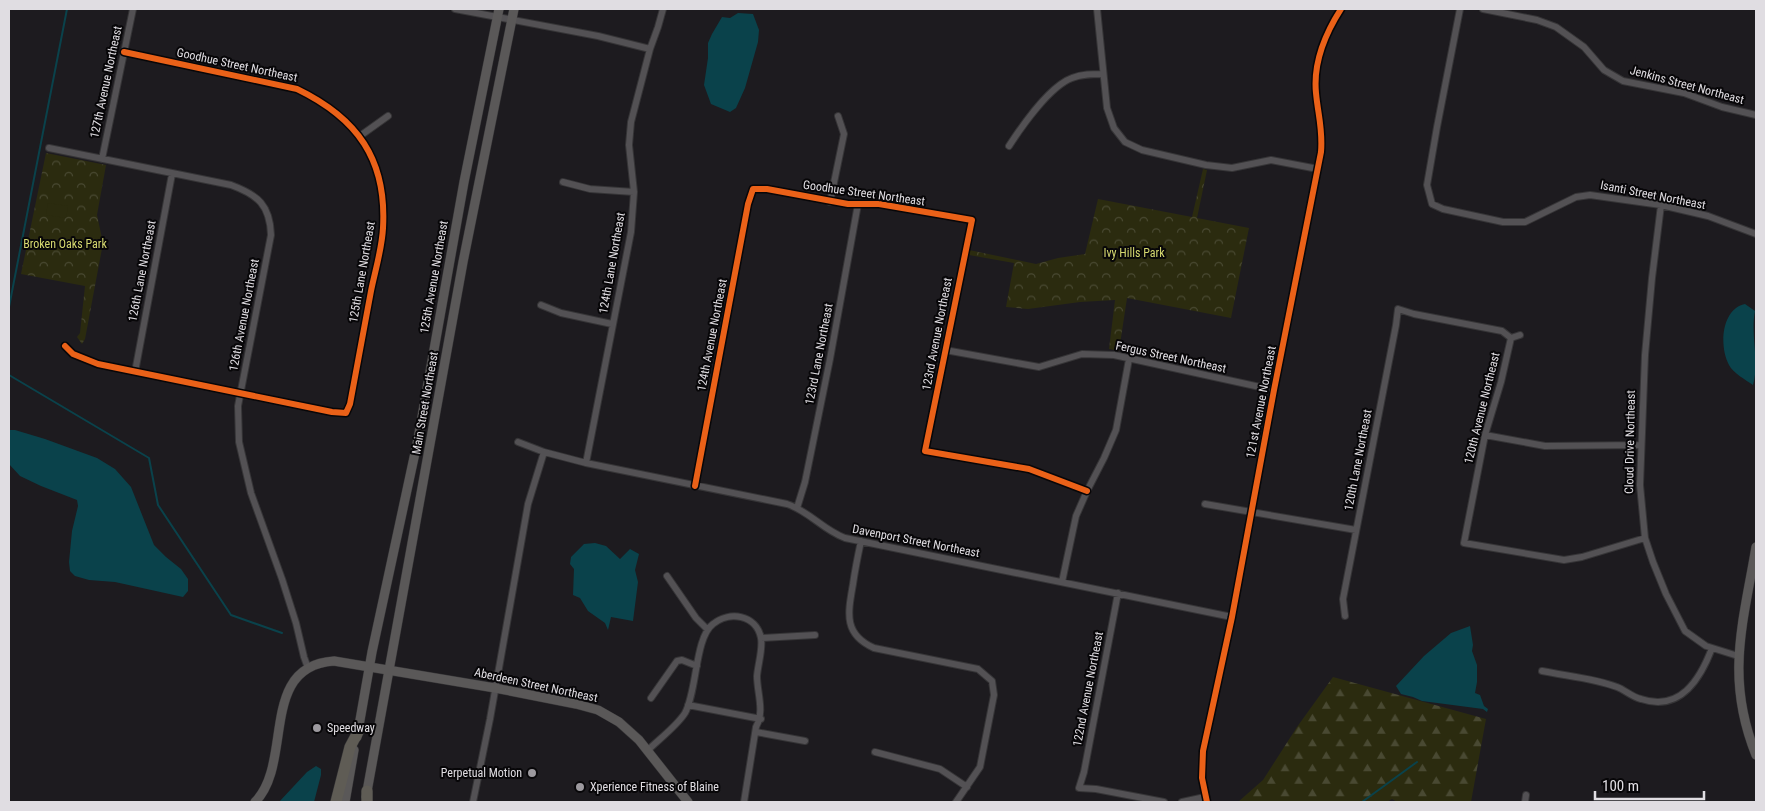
<svg xmlns="http://www.w3.org/2000/svg" width="1765" height="811" viewBox="0 0 1765 811" font-family="'Roboto Condensed',sans-serif">
<defs>
<pattern id="forest-firs" width="22" height="20" patternUnits="userSpaceOnUse" patternTransform="scale(1.25)"><rect width="22" height="20" fill="#2b2b0f"/><path d="M5 1l3.5 6h-7zM16 11l3.5 6h-7z" fill="#494932"/></pattern>
<pattern id="park-crowns" width="20" height="18" patternUnits="userSpaceOnUse" patternTransform="scale(1.25)"><rect width="20" height="18" fill="#2b2b0f"/><path d="M2 6a3 3 0 1 1 6 0M12 15a3 3 0 1 1 6 0" fill="none" stroke="#494932"/></pattern>
</defs>
<rect width="100%" height="100%" fill="#1d1b1f"/>
<path fill="url(#forest-firs)" d="M1333 677 1486 719 1471 802H1397L1392 799 1387 802H1238L1263 780 1297 727Z"/>
<path fill="url(#park-crowns)" d="M46 153 106 165 97 215 103 243 85 339 82 344 77 337 80 333 85 286 21 274Z
M1203 169 1207 170 1197 218 1249 228 1231 318 1127 298 1119 351 1109 349 1115 300 1080 302 1028 309 1006 307 1014 263 969 255V250L1036 264 1058 258 1085 254 1098 199 1192 217Z"/>
<path fill="#2b2b0f" d="M48 203 68 206 66 218 46 215Z"/>
<path fill="#0a424b" d="M738 13 753 14 759 30 758 42 745 88 736 108 730 112 711 104 704 85 708 58V43L712 34 722 17 730 18Z
M1745 304 1755 311C1750 336 1760 360 1753 385 1746 380 1733 373 1729 365 1719 347 1721 309 1745 304Z
M9 430H15L45 439 97 458 115 469 131 487 154 545 166 557 181 569 188 579V591L183 597 115 582 89 580 75 576 70 571 69 562 72 531 78 506 77 500 41 486 20 476 9 464Z
M595 543 606 546 620 559 630 549 639 554 635 570 638 582 633 621 611 617 608 630 605 623 588 611 580 598 573 595 574 569 570 564 571 557 584 544Z
M1470 626 1473 645 1472 651 1477 665V682L1475 693 1480 695 1484 706 1488 709 1487 712 1483 709 1422 701 1413 697 1401 694 1396 686 1424 656 1451 633Z
M316 766 321 769V775L314 802H279L307 772Z"/>
<g fill="none" stroke-linecap="round" stroke-linejoin="round">
<path stroke="#0a424b" stroke-width="2" d="M9 307 67 9
M9 375 149 458 158 505 231 615 282 633
M1362 802 1417 762"/>
<defs>
<path id="street" d="M455 9 598 36 650 49
M1097 9 1107 108 1114 128 1125 142 1142 150 1206 165 1232 168 1271 160 1318 169
M1460 9 1437 127 1427 185 1432 204 1443 209 1503 222H1525L1576 197 1590 195 1661 205 1708 216 1756 234
M1483 9 1537 20 1556 27 1584 47 1604 70 1623 81 1684 93 1722 107 1756 115
M360 136 388 116
M1009 146C1022 126 1050 86 1072 78 1082 74 1092 74 1103 74
M49 148 231 185C258 195 270 205 271 235L238 406 239 442 251 493 282 579 296 623 304 657 308 668
M102 159 133 9
M563 182 590 189 634 192
M830 202 844 134 838 116
M1661 205 1652 278 1645 355 1640 485 1645 538 1653 562 1666 594 1685 631 1706 646 1738 656
M541 305 561 313 612 324
M1511 338 1501 382 1485 435 1464 543 1564 560 1582 557 1645 538
M1511 338 1520 335
M65 346 73 354 98 364 332 412 346 413 350 404C357 366 364 329 371 291 375 271 382 249 383 228 387 159 357 118 297 89L124 52
M945 350 1039 367 1082 354 1114 355 1274 390
M135 372 172 174
M1485 435 1545 446 1641 445
M518 442 544 452 586 463 787 504C809 511 823 530 845 538L1232 617
M586 463 631 232 634 192 629 145 631 122 650 49 658 27 663 9
M695 486 748 204 753 189H767L848 204H879L972 220 925 451 1029 469 1087 491
M1205 504 1356 530
M797 508 805 482 830 359 858 204
M861 541C858 555 855 570 853 584 848 613 843 634 874 648L978 669 992 681 994 695 980 767 956 802
M667 576 696 618 707 629
M1062 582 1076 516 1087 491 1104 458 1116 430 1129 359
M1118 593 1084 772 1079 788 1096 789 1164 802
M1345 616 1343 599 1396 325 1398 309 1414 314 1502 331 1511 338
M761 638 815 635
M1542 671C1566 676 1594 678 1617 687 1625 690 1632 697 1641 699 1680 712 1700 680 1712 648
M651 698 677 661 682 660 697 666
M688 705 761 719
M756 732 805 741
M647 751C658 740 677 726 685 713 697 692 695 637 713 624 729 611 756 614 761 638 763 649 758 664 757 676 757 693 765 711 756 727L744 802
M875 752 940 769 967 787
M473 802 490 719 528 504 544 452
M1182 802 1205 797
M1207 802 1202 778 1203 751 1232 617 1274 390 1321 152C1323 129 1318 115 1316 93 1313 63 1325 34 1341 9
M1525 802 1526 795"/>
<path id="secondary" d="M1756 547C1743 624 1725 678 1756 755
M357 737 372 652 418 439 464 182 499 9
M366 797 463 262 514 9
M255 802C294 763 258 666 334 661L495 688 576 704 598 710 619 722 639 740 688 802
M345 802 354 750"/>
<path id="highway" d="M367 791V802
M336 802 350 747 358 732"/>
</defs>
<use href="#street" stroke="#363537" stroke-width="8"/>
<use href="#secondary" stroke="#363537" stroke-width="10"/>
<use href="#highway" stroke="#363537" stroke-width="12"/>
<use href="#street" stroke="#535154" stroke-width="6"/>
<use href="#secondary" stroke="#5a5858" stroke-width="9"/>
<use href="#highway" stroke="#5f5c55" stroke-width="11"/>
<defs>
<path id="cycleway" d="M65 346 73 354 98 364 332 412 346 413 350 404C357 366 364 329 371 291 375 271 382 249 383 228 387 159 357 118 297 89L124 52
M695 486 748 204 753 189H767L848 204H879L972 220 925 451 1029 469 1087 491
M1207 802 1202 778 1203 751 1232 617 1274 390 1321 152C1323 129 1318 115 1316 93 1313 63 1325 34 1341 9"/>
</defs>
<use href="#cycleway" stroke="#070608" stroke-width="9"/>
<use href="#cycleway" stroke="#ea6118" stroke-width="6"/>
</g>
<g fill="#9c999e" stroke="#070608" stroke-width="2">
<circle cx="317" cy="728" r="5"/>
<circle cx="532" cy="773" r="5"/>
<circle cx="580" cy="787" r="5"/>
</g>
<g text-anchor="middle" stroke-width="4" stroke-linejoin="round" paint-order="stroke">
<g font-size="12" fill="#e0dde2" stroke="#070608">
<text transform="translate(237 65) rotate(12)" y="4">Goodhue Street Northeast</text>
<text transform="translate(106 82) rotate(-78)" y="4">127th Avenue Northeast</text>
<text transform="translate(1687 85) rotate(15)" y="4">Jenkins Street Northeast</text>
<text transform="translate(864 193) rotate(8)" y="4">Goodhue Street Northeast</text>
<text transform="translate(1653 195) rotate(11)" y="4">Isanti Street Northeast</text>
<text transform="translate(612 263) rotate(-80)" y="4">124th Lane Northeast</text>
<text transform="translate(142 271) rotate(-79)" y="4">126th Lane Northeast</text>
<text transform="translate(362 272) rotate(-80)" y="4">125th Lane Northeast</text>
<text transform="translate(434 277) rotate(-80)" y="4">125th Avenue Northeast</text>
<text transform="translate(244 315) rotate(-79)" y="4">126th Avenue Northeast</text>
<text transform="translate(937 334) rotate(-79)" y="4">123rd Avenue Northeast</text>
<text transform="translate(712 335) rotate(-79)" y="4">124th Avenue Northeast</text>
<text transform="translate(819 354) rotate(-79)" y="4">123rd Lane Northeast</text>
<text transform="translate(1171 357) rotate(12)" y="4">Fergus Street Northeast</text>
<text transform="translate(1261 402) rotate(-79)" y="4">121st Avenue Northeast</text>
<text transform="translate(425 403) rotate(-80)" y="4">Main Street Northeast</text>
<text transform="translate(1482 408) rotate(-76)" y="4">120th Avenue Northeast</text>
<text transform="translate(1630 442) rotate(-89)" y="4">Cloud Drive Northeast</text>
<text transform="translate(1358 460) rotate(-79)" y="4">120th Lane Northeast</text>
<text transform="translate(916 541) rotate(11)" y="4">Davenport Street Northeast</text>
<text transform="translate(536 685) rotate(12)" y="4">Aberdeen Street Northeast</text>
<text transform="translate(1088 689) rotate(-79)" y="4">122nd Avenue Northeast</text>
</g>
<g font-size="12" fill="#d6d970" stroke="#070608">
<text x="65" y="248">Broken Oaks Park</text>
<text x="1134" y="257">Ivy Hills Park</text>
</g>
<g font-size="12" fill="#e0dde2" stroke="#070608" text-anchor="start">
<text x="327" y="732">Speedway</text>
<text x="522" y="777" text-anchor="end">Perpetual Motion</text>
<text x="590" y="791">Xperience Fitness of Blaine</text>
</g>
</g>
<rect width="1765" height="811" fill="none" stroke="#e0dde2" stroke-width="20"/>
<path d="M1595 791v8h109v-8" fill="none" stroke="#e0dde2" stroke-width="2.5"/>
<text x="1602" y="791" font-size="15" fill="#e0dde2" stroke="#070608" stroke-width="4" paint-order="stroke">100 m</text>
</svg>
